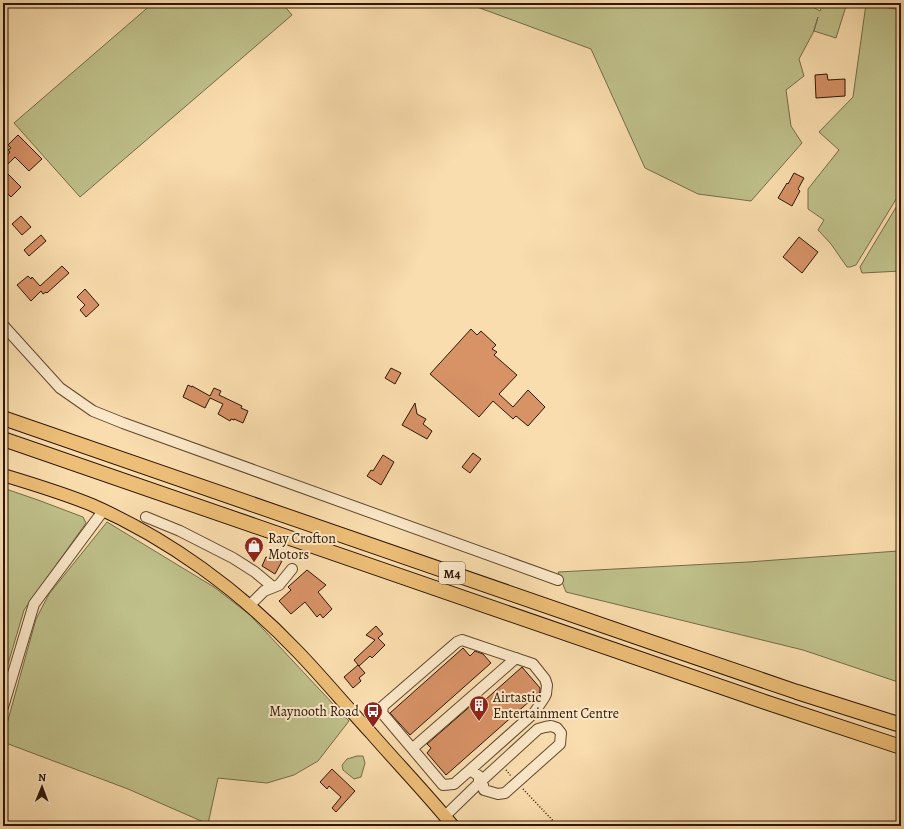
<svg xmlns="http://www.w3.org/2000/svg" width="904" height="829" viewBox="0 0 904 829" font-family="Alegreya,serif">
<rect width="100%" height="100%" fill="#faddae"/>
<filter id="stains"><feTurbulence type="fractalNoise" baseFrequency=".005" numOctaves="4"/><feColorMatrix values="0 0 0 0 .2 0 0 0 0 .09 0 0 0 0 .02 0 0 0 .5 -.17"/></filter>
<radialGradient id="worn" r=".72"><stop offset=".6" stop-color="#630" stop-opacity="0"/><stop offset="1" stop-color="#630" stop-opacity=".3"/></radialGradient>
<path fill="#bfc08a" stroke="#766b47" d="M153 3H282L292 15 80 197 14 123Z
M476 3H806L820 11 823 3H847L836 38 814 31 818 17 813 33 799 59 804 76 786 90 791 126 802 143 751 201 698 194 645 168 591 49 477 7Z
M866 4 901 10V191L856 265 850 267H847L831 244 818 230 824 220 808 209V189L839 150 819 132 853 97Z
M901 199V271L862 273 860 267Z
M3 488 38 500 83 517 86 523 24 610 3 681Z
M107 522 214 587 250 615 349 721 318 761 294 775 267 783 218 778 208 824 128 789 3 742V738L36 619 49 594Z
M898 551 901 555V683L803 650 566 592 558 572 748 562Z
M357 756H363L365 763 361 777 354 779 343 770 342 765 347 759Z"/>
<path fill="#d79266" stroke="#2d1604" d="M827 74 828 80 845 79V96L816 98 815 75Z
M18 135 42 159 29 171 15 157 3 169V160L10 152 8 150 11 148 8 145Z
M3 169 21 187 11 197 3 189Z
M794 173 804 178 798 189 800 191 792 206 778 198 787 183 788 184Z
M21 216 31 227 22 235 12 224Z
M41 235 46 241 29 256 24 250Z
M799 237 818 252 802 273 783 257Z
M62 266 69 273 47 293 46 292 43 294 41 291 31 301 17 285 28 276 31 279 32 277 40 286Z
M85 289 99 305 86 317 80 310 85 305 77 297Z
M471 329 477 335 481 331 496 345 492 349 497 352 494 355 517 375 499 394 513 407 528 390 545 407 528 426 516 416 513 419 493 401 479 417 430 374Z
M391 368 401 373 395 384 385 378Z
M188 385 192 387V386L210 396 214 388 221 391 219 395 242 406 241 408 248 411 243 423 234 419V420L231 419 230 421 218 414 223 404 210 398 205 408 183 397Z
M415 403 417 414 426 419 423 424 432 431 427 439 402 425Z
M473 453 481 459 470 473 462 467Z
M383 455 394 462 381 485 367 476 371 470 373 471Z
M266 557 282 561 275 574 262 566Z
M307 570 326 585 318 592 332 609 323 618 320 614 317 617 305 602 291 614 279 601 291 590 288 587Z
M376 626 383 634 378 638 385 645 372 658 370 656 359 666 354 660 375 640 366 635Z
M463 648 470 656 475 651 483 654 491 663 410 735 390 713Z
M358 665 365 673 359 678 361 681 353 688 344 677Z
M522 667 540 688V692L446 775 427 753 431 748 427 744 482 696 485 700Z
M332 769 355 791 336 812 332 808 341 797 329 786 327 789 320 782Z"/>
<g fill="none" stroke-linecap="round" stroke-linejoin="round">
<defs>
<path id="minor" d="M3 325 60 388 93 411 123 423 558 580
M146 517 180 531 233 558 255 572 273 587
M249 606 264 591 279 585 292 569
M3 707 34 604 103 511
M551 726 557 728 561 733 560 744 505 793 498 794 484 790 483 785 479 783 538 729 545 727Z
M413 748 516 658
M445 816 479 783V776L470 770 534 713 544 698 546 694 547 685 545 679 533 664 462 640 457 642 383 706 382 713 443 785 454 784 470 770"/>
<path id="major" d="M3 475C33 484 63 493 92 505 169 539 240 591 298 652 323 678 346 706 371 733 398 764 427 794 453 826"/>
<path id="highway" d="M3 418 645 640 797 692 901 725
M3 439 765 702 901 747"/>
</defs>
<use href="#minor" stroke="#60482e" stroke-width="12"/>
<use href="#major" stroke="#2d1604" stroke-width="14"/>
<use href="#highway" stroke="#2d1604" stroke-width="16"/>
<path stroke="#2d1604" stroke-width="1.5" stroke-dasharray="1 2" stroke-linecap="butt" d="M506 770 511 776
M523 789 557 825"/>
<use href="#minor" stroke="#fce9ca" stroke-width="10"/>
<use href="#major" stroke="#edbe77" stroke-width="12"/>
<use href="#highway" stroke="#edbe77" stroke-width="14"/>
</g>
<defs>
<symbol id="shop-pin" viewBox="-11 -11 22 30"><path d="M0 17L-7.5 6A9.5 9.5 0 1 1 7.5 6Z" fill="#8f2418" stroke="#fce9ca"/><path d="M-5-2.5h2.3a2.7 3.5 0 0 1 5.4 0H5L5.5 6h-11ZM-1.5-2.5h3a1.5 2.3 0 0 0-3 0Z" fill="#fff"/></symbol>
<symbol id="building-pin" viewBox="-11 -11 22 30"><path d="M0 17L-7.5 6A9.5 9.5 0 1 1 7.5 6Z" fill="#8f2418" stroke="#fce9ca"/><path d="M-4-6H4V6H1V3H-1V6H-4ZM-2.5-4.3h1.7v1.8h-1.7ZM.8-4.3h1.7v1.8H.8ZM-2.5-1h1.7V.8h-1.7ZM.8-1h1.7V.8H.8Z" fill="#fff"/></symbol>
<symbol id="bus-pin" viewBox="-11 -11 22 30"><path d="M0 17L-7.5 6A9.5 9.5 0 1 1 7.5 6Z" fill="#8f2418" stroke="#fce9ca"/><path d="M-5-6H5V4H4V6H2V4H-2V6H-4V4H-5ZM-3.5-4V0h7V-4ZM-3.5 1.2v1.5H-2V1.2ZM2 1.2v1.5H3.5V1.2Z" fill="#fff"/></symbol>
</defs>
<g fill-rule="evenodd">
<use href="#shop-pin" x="243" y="535" width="22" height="30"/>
<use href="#building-pin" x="468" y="694" width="22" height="30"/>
<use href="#bus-pin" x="362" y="700" width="22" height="30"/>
</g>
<g text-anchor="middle" stroke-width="4" stroke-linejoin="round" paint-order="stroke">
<rect fill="#fce9ca" stroke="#6b553f" stroke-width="1" x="439" y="562" width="26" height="22" rx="3"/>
<g font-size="13" font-weight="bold" fill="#2d1604">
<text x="452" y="578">M4</text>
</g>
<g font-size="14" fill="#2d1604" stroke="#fce9ca" text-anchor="start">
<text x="268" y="543">Ray Crofton<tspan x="268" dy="16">Motors</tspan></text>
<text x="493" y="702">Airtastic<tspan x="493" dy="16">Entertainment Centre</tspan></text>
<text x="359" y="716" text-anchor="end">Maynooth Road</text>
</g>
</g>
<rect width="904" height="829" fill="none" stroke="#faddae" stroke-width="16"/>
<rect x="4" y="4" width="896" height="821" fill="none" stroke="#2d1604" stroke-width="2"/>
<rect x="8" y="8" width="888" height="813" fill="none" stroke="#2d1604"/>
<g transform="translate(42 787) rotate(1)" stroke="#fce9ca" stroke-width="3" paint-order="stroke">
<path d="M0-3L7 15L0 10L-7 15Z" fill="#2d1604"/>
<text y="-6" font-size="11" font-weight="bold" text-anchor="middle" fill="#2d1604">N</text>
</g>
<rect width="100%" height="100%" filter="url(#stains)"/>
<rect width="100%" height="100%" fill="url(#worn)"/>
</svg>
